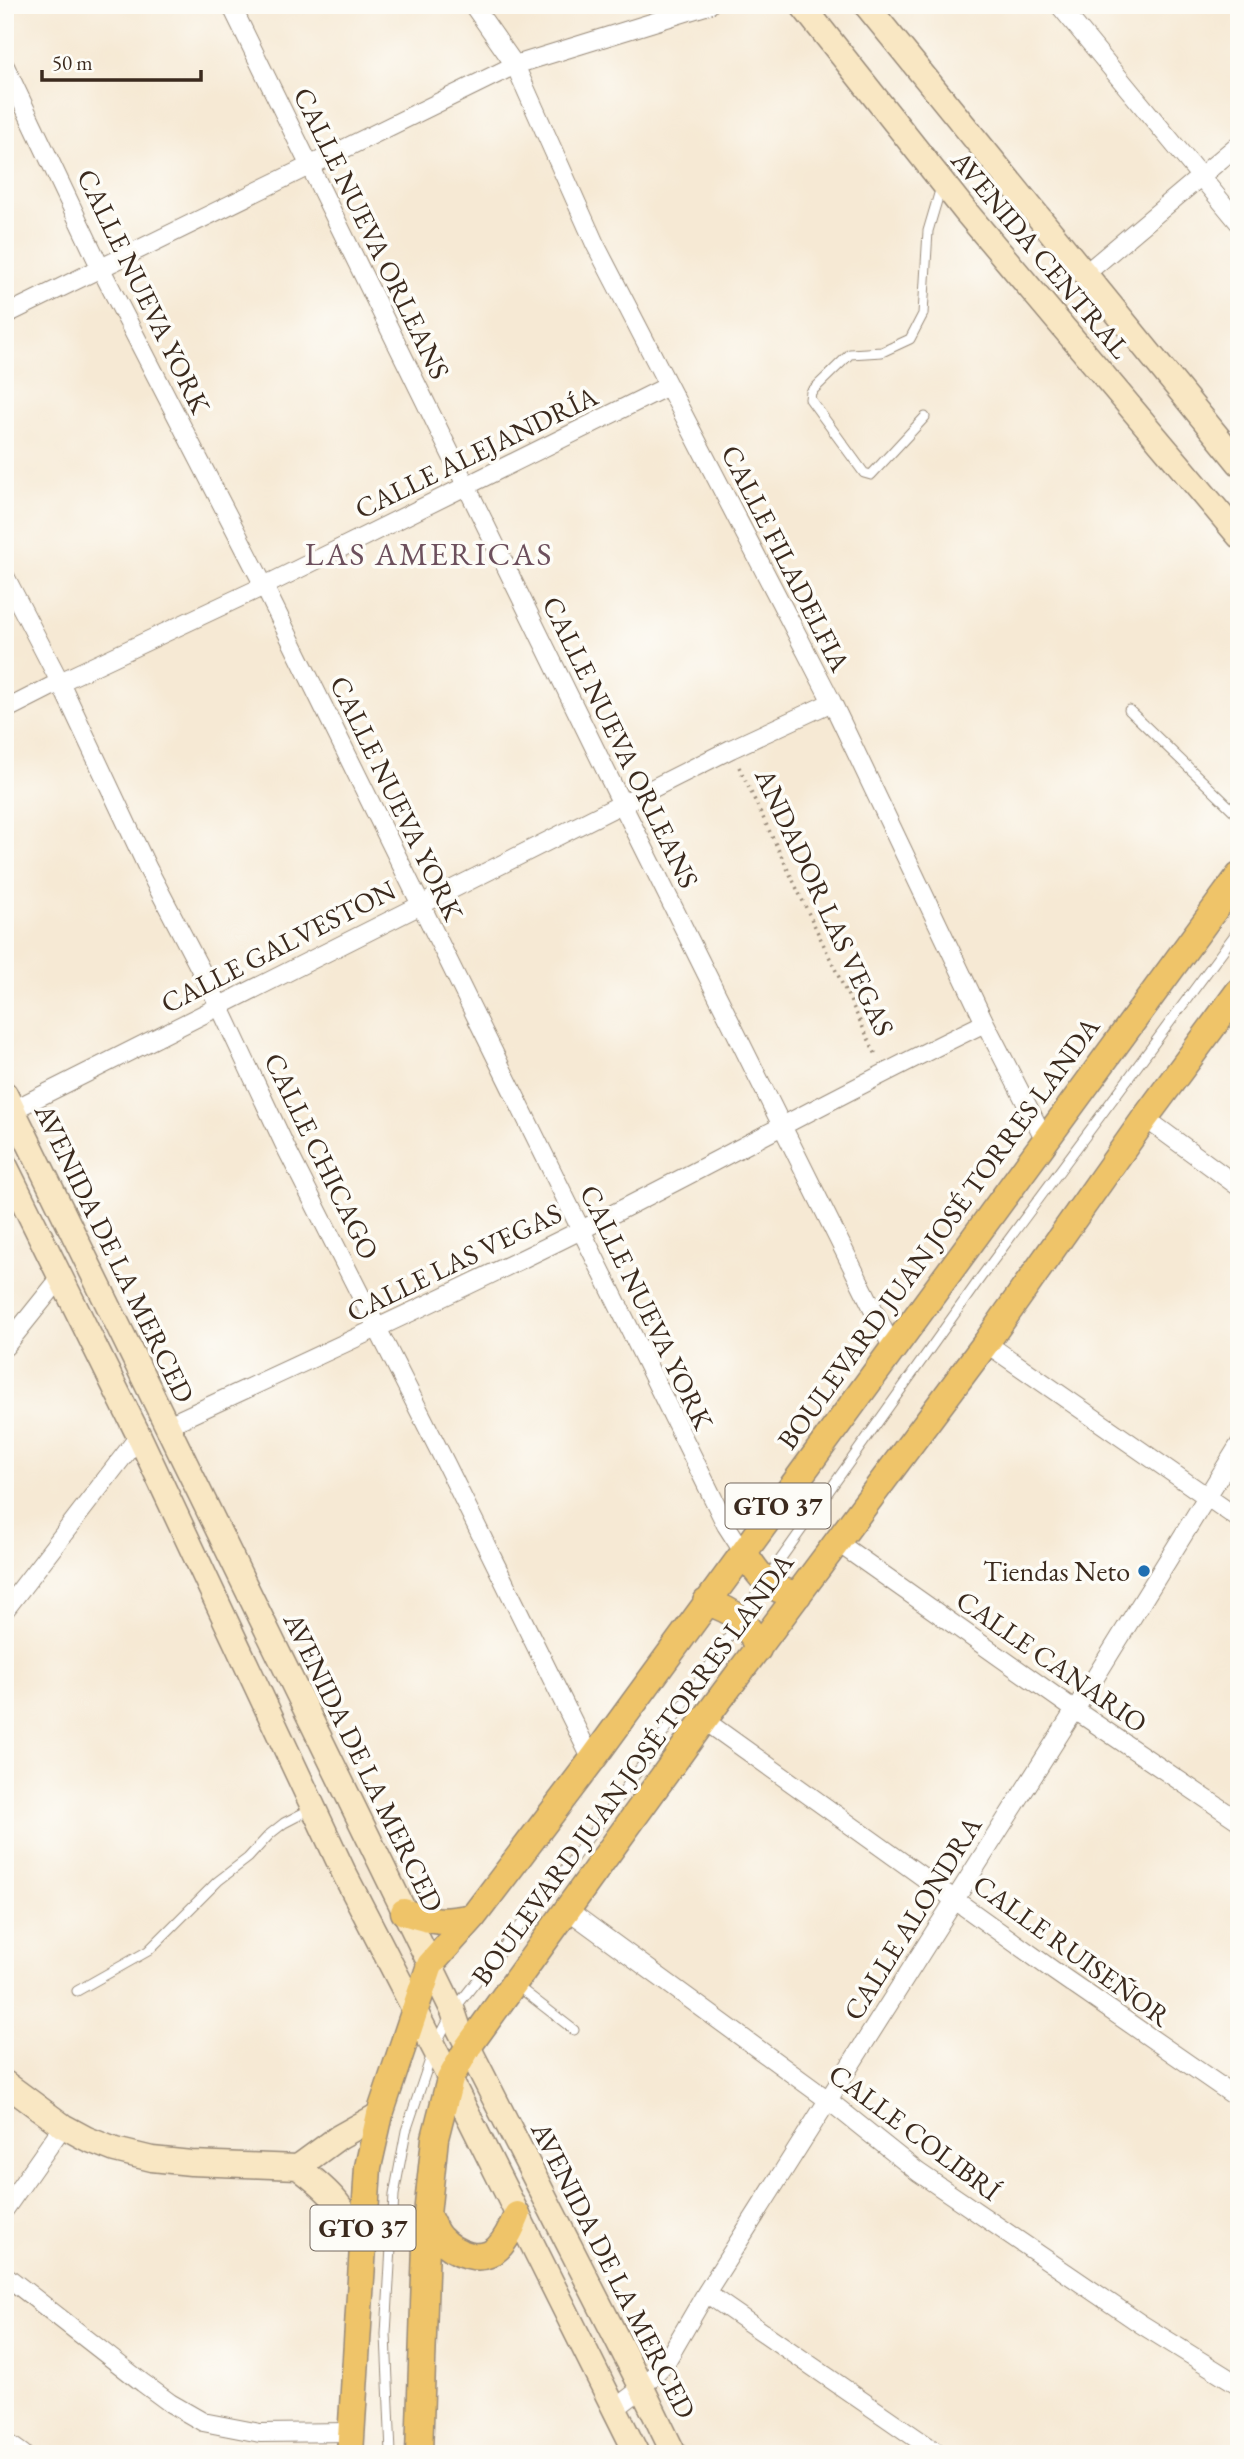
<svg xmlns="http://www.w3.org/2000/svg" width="1244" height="2459" viewBox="0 0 1244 2459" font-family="'EB Garamond',serif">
<rect width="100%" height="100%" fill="#fdfcf7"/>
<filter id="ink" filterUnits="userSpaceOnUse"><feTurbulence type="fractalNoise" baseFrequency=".0143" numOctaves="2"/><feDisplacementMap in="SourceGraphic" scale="14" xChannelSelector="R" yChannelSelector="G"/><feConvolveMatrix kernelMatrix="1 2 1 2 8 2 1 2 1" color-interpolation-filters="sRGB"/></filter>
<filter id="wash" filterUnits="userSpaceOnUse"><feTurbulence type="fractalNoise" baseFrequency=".00686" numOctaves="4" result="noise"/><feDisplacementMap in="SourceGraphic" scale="28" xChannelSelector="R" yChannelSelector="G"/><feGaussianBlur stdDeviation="1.57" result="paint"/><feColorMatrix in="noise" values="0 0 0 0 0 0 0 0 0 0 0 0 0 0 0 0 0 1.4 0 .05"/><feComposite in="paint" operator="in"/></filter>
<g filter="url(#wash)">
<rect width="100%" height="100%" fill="#f6e9d4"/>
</g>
<g filter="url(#ink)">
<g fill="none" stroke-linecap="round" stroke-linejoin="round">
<defs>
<path id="lane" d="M925 417 871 475 864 473 810 399 811 392 850 354 882 352 910 339 923 314 928 231 941 187
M1129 710 1239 816
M516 1985 574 2030
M77 1991 148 1951 218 1881 248 1858 270 1834 284 1823 311 1809
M391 2454 386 2334 394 2195 406 2131 434 2048 453 2011 575 1856 638 1771 741 1619 765 1581 981 1277 1239 929"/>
<path id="street" d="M231 5 622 804 893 1349
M473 5 515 65 595 244 832 702 985 1023 1045 1140
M1059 5 1239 223
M5 66 101 269 264 586 709 1490 726 1525 744 1553
M1085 274 1239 144
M5 315 515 65 709 5
M5 576 60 682 148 869 219 1005 287 1150 446 1464 592 1760
M5 710 60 682 264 586 668 386
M13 1110 731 749 832 702
M1145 1118 1239 1187
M986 1343 1239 1519
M5 1347 61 1277
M166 1426C304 1362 443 1299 579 1231 715 1163 848 1089 985 1023
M837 1542 1075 1710 1239 1821
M5 1610 139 1436
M704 1720 1054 1971 1239 2099
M568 1910 828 2100 918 2172 1141 2324 1239 2385
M5 2209 63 2126
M5 2275 143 2383 170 2403 203 2422 260 2433 350 2432
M706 2293 939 2454
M616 2408 642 2388 666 2362 706 2293 1075 1710 1239 1445
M5 2441 23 2454"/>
<path id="secondary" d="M802 5 966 212 1239 536
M866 5 1239 463
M5 1094 453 2011 459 2029 642 2388 674 2454
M5 1165 139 1436 345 1875 450 2079 637 2454
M5 2083 63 2126 87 2139 115 2150 152 2159 191 2163 298 2167 339 2137 380 2114
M298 2167C332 2193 345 2207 362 2246"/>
<path id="primary" d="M744 1553C761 1578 767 1589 798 1595
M706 1602C735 1611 748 1621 758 1649
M404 1912C434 1922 441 1923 473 1917
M427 2215C431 2222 434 2232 440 2238 454 2253 481 2265 498 2248 507 2239 512 2227 517 2215
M350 2454 368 2167 380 2114 430 1965 473 1917 592 1760 1239 876
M419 2454 427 2215 435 2138 450 2079 468 2047 704 1720 986 1343 1145 1118 1239 991"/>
</defs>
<use href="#lane" stroke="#988a79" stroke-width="11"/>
<use href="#street" stroke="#988a79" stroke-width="20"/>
<use href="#secondary" stroke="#988a79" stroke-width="27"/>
<use href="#primary" stroke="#988a79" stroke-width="29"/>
<path stroke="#988a79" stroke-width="3.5" stroke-dasharray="2 5" stroke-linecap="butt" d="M739 767 877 1057"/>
<use href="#lane" stroke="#fff" stroke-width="9"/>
<use href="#street" stroke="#fff" stroke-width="18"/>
<use href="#secondary" stroke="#f9e7c3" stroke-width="24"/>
<use href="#primary" stroke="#efc469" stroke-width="26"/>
</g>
</g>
<circle fill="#1f6fb2" stroke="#fdfcf7" stroke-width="2.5" cx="1144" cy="1571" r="7"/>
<g text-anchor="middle" stroke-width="7" stroke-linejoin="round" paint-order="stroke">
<g fill="#fdfcf7" stroke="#75695f" stroke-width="2">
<rect x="725.5" y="1483.5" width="105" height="45" rx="5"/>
<rect x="310.5" y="2205.5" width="105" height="45" rx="5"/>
</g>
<g font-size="26" font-weight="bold" fill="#3b2a1e">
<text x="778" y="1515">GTO 37</text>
<text x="363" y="2237">GTO 37</text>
</g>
<g font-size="28" fill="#3b2a1e" stroke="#fdfcf7">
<text transform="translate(372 233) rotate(64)" y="10">CALLE NUEVA ORLEANS</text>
<text transform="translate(1041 254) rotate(50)" y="10">AVENIDA CENTRAL</text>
<text transform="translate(144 291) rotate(64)" y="10">CALLE NUEVA YORK</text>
<text transform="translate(476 452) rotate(-26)" y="10">CALLE ALEJANDRÍA</text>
<text transform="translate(786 558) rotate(63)" y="10">CALLE FILADELFIA</text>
<text transform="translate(621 742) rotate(64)" y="10">CALLE NUEVA ORLEANS</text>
<text transform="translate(397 798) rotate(64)" y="10">CALLE NUEVA YORK</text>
<text transform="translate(825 902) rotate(65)" y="10">ANDADOR LAS VEGAS</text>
<text transform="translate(278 946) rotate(-27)" y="10">CALLE GALVESTON</text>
<text transform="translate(322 1156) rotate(64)" y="10">CALLE CHICAGO</text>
<text transform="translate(938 1233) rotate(-54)" y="10">BOULEVARD JUAN JOSÉ TORRES LANDA</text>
<text transform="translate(115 1253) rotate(64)" y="10">AVENIDA DE LA MERCED</text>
<text transform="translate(454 1262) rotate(-26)" y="10">CALLE LAS VEGAS</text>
<text transform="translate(647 1307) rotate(64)" y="10">CALLE NUEVA YORK</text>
<text transform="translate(1052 1661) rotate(35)" y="10">CALLE CANARIO</text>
<text transform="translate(364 1762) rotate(64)" y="10">AVENIDA DE LA MERCED</text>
<text transform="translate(632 1769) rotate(-54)" y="10">BOULEVARD JUAN JOSÉ TORRES LANDA</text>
<text transform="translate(912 1918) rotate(-58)" y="10">CALLE ALONDRA</text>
<text transform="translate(1072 1950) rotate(36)" y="10">CALLE RUISEÑOR</text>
<text transform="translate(915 2132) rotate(37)" y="10">CALLE COLIBRÍ</text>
<text transform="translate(614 2270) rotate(63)" y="10">AVENIDA DE LA MERCED</text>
</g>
<g font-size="28" fill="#3b2a1e" stroke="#fdfcf7" text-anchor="end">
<text x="1130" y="1581">Tiendas Neto</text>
</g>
<g font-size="32" letter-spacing="2" fill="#6d505d" stroke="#fdfcf7">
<text x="429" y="565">LAS AMERICAS</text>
</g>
</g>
<rect width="1244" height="2459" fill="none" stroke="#fdfcf7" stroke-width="28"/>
<path d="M42 70v10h159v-10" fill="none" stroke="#3b2a1e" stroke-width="3.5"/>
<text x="52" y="70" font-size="21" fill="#3b2a1e" stroke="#fdfcf7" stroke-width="5" paint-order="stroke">50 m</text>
</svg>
